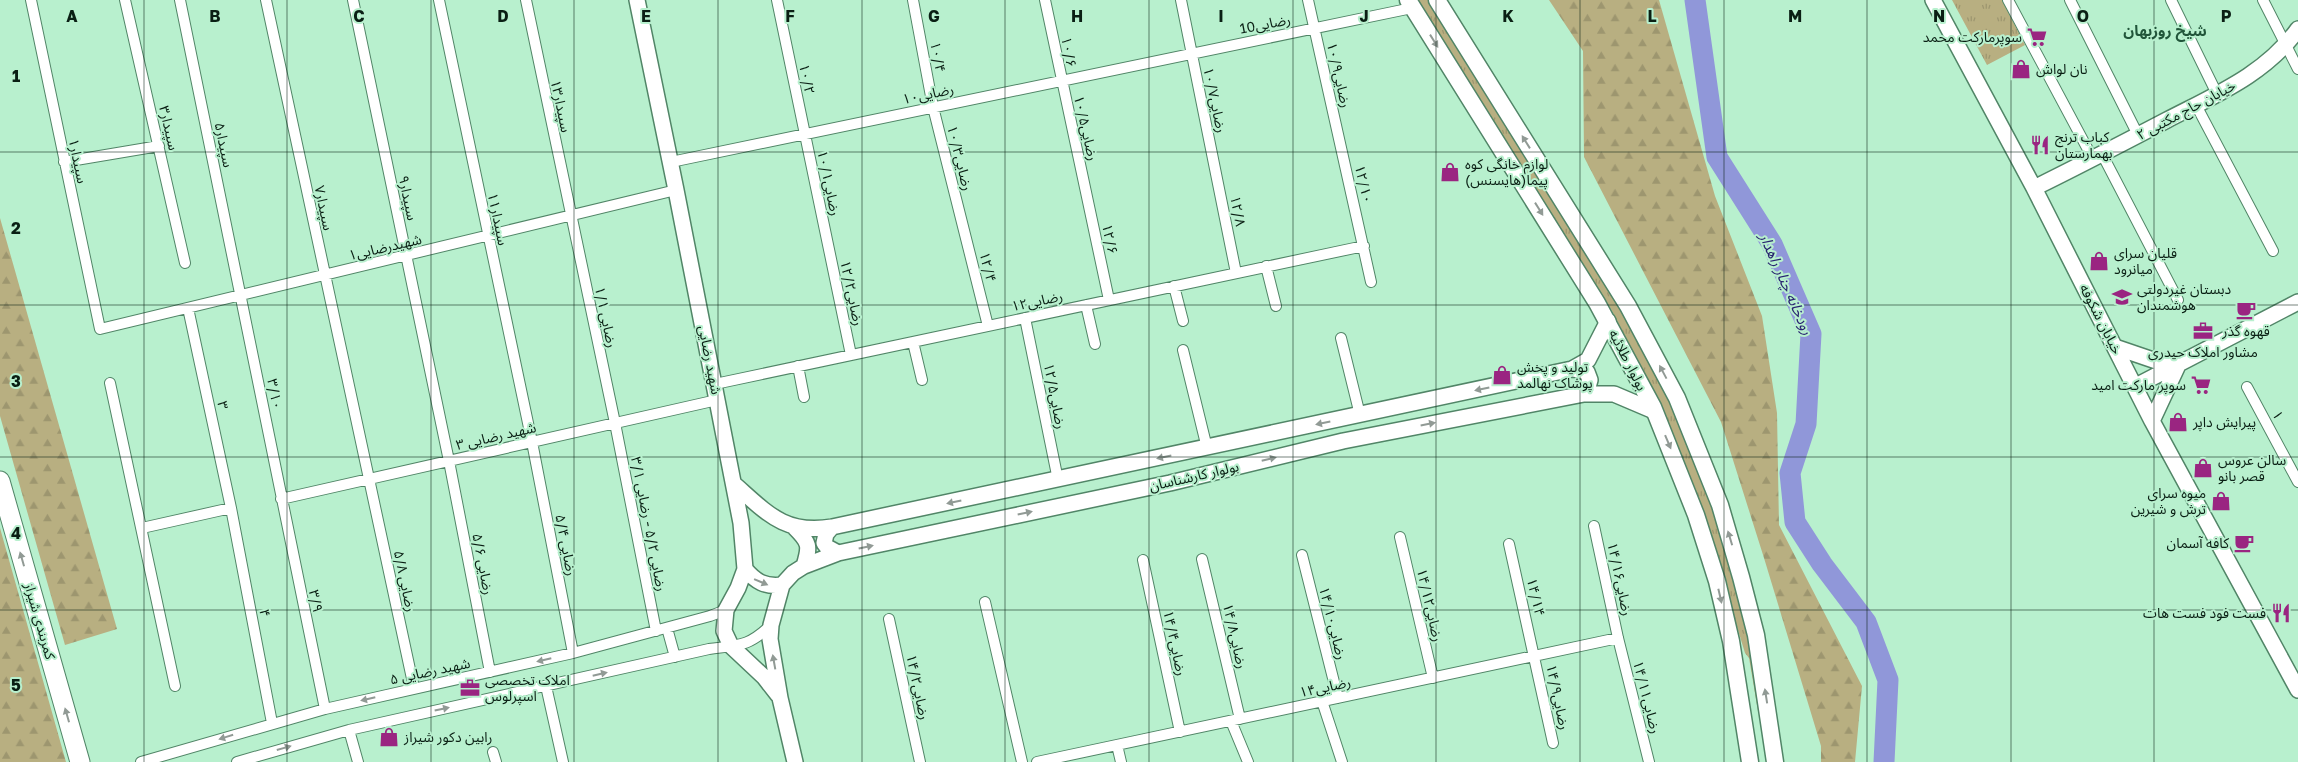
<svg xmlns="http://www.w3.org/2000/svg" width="2298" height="762" viewBox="0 0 2298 762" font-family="'Golos Text','Noto Sans Arabic',sans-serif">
<defs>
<pattern id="grass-tufts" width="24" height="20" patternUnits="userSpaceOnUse" patternTransform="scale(1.25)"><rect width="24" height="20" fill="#b8af81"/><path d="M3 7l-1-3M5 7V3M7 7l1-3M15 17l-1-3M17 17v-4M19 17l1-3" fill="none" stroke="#9d966f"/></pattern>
<pattern id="forest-firs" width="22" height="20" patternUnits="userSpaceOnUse" patternTransform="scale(1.25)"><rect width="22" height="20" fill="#b8af81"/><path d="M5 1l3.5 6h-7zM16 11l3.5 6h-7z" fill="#9d966f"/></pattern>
</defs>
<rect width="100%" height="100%" fill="#b8f0ce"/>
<path fill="url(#grass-tufts)" d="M1415 0H1428L1630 321 1672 405 1718 519 1750 642 1762 710 1758 711 1749 658 1745 653 1694 486 1653 390 1611 309Z
M1952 0H2002L2025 45 1987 65Z"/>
<path fill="url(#forest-firs)" d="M1549 0H1659L1715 196 1762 316 1777 413 1779 525 1862 686 1855 762H1821V746L1764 558 1721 422 1584 157 1583 51Z
M0 218 117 629 65 645 0 416Z
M0 528 66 762H0Z"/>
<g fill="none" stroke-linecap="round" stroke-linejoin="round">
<path stroke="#9097d9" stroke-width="21" d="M1695 0 1717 157 1772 244 1811 334 1806 424 1790 473 1795 522 1822 564 1866 622 1888 680 1884 762"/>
<defs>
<path id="street" d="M31 0 100 329 676 190
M125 0 185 263
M180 0 325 709
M266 0 414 688
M353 0 449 461 490 672
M439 0 532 442 573 653
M526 0 615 423 656 631
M777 0 851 355
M913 0 933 107 988 326
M1045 0 1109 300
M1181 0 1236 273
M1308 0 1371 282
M2008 0 2093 159
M2070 0 2138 135
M2171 0 2217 94
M2263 0 2298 69
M2196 105 2273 251
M2102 154 2178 300
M64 162 159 146
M671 162 1412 8
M1266 266 1276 306
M1174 286 1183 321
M1086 305 1095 344
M188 308 231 508 272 723
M1025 318 1058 480
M1341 338 1360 415
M913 342 922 380
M1183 350 1207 448
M798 366 804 397
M110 383 175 686
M715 384 1364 246
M2247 387 2298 482
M281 499 717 400
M1594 526 1618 638 1649 762
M142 528 231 508
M1400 537 1433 678
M1509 544 1553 743
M1302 555 1338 698
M1202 559 1240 719
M1143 560 1180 732
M985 602 1022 762
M889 619 920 762
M667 628 675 657
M546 686 563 762
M1322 701 1342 762
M1231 721 1248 762
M349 730 358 762
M1117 745 1121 762
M493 752 496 762
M141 762 325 709 573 653 710 616 726 610
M237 762 349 730 709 649C739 645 748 647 771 625
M1037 762 1618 638"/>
<path id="secondary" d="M637 0 676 190 741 523 745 569 738 588 726 610 724 631 731 646 764 677 778 695
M1933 0 2034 188 2152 421 2298 690
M2034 188C2079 166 2123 143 2167 120 2215 95 2266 74 2298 29
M2115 347 2159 362 2179 363 2152 421
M1573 369 1587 372 1590 380 1586 394
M2136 386 2298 302
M734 484C767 513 785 535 832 527L1572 369 1588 360 1608 321
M832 527 826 534 824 543 827 547 838 553
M795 528C810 543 810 546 804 566
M745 569C756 582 765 587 782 585
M795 762 780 698 770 639 771 625 782 585 793 573 804 566 838 553 1170 483 1343 441 1584 394H1614L1654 411"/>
<path id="primary" d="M1408 0 1597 303 1653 407 1696 515 1717 581 1731 641 1750 762
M1437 0 1628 306 1677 398 1720 505 1741 577 1756 635 1775 762"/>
<path id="highway" d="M0 481 80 762"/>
</defs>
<use href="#street" stroke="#518567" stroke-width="12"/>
<use href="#secondary" stroke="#518567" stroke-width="18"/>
<use href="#primary" stroke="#518567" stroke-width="19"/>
<use href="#highway" stroke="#518567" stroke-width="21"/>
<use href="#street" stroke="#fff" stroke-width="10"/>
<use href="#secondary" stroke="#fff" stroke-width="15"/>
<use href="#primary" stroke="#fff" stroke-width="16"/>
<use href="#highway" stroke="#fff" stroke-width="19"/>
</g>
<defs><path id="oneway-solid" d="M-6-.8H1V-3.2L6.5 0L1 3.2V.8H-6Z" transform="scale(1.25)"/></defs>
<g fill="#919a95">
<use href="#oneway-solid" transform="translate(1434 41) rotate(58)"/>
<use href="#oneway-solid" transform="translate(1526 142) rotate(-122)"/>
<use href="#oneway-solid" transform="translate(1539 209) rotate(58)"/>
<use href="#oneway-solid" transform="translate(1663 372) rotate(-118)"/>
<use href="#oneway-solid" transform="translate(1482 389) rotate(168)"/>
<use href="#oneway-solid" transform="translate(1323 423) rotate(168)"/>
<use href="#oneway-solid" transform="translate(1428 424) rotate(-11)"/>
<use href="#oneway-solid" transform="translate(1668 442) rotate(67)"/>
<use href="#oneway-solid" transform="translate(1164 457) rotate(168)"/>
<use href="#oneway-solid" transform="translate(1269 459) rotate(-13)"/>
<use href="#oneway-solid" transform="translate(954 502) rotate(168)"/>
<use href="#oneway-solid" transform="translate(1025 513) rotate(-12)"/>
<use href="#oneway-solid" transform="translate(1730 538) rotate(-107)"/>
<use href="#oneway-solid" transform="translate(866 547) rotate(-12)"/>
<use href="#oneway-solid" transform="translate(22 559) rotate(-106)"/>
<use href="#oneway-solid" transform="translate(761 582) rotate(23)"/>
<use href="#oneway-solid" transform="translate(1720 596) rotate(77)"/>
<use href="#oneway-solid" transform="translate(544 660) rotate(167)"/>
<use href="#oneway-solid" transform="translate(774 662) rotate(-100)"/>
<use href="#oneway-solid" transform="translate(600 674) rotate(-13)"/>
<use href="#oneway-solid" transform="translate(1766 696) rotate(-99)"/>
<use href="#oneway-solid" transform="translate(368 699) rotate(167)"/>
<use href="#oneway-solid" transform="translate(442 709) rotate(-12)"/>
<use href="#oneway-solid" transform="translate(67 715) rotate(-106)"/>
<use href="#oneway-solid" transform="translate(226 737) rotate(163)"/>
<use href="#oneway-solid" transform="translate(284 748) rotate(-16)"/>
</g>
<path fill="none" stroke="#0a1f14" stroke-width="1" stroke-opacity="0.55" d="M144 0V762M287 0V762M431 0V762M574 0V762M718 0V762M862 0V762M1005 0V762M1149 0V762M1293 0V762M1436 0V762M1580 0V762M1724 0V762M1867 0V762M2011 0V762M2154 0V762M0 152H2298M0 305H2298M0 457H2298M0 610H2298"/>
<defs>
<symbol id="supermarket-bare" viewBox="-9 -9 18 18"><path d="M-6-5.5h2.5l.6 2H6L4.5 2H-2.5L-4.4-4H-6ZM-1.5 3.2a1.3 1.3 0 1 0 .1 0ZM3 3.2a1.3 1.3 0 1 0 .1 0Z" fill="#9a2581" stroke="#b8f0ce" stroke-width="2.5" paint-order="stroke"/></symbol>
<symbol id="shop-bare" viewBox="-9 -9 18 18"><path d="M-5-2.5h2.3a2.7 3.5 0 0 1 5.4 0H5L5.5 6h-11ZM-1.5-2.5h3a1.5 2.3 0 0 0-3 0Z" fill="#9a2581" stroke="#b8f0ce" stroke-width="2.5" paint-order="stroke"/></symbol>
<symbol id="restaurant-bare" viewBox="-9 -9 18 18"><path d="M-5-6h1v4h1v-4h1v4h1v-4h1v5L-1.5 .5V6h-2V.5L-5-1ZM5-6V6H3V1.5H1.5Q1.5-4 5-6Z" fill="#9a2581" stroke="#b8f0ce" stroke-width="2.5" paint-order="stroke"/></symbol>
<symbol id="school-bare" viewBox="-9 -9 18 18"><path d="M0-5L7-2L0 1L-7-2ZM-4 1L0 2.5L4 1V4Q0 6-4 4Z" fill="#9a2581" stroke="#b8f0ce" stroke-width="2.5" paint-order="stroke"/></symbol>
<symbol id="cafe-bare" viewBox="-9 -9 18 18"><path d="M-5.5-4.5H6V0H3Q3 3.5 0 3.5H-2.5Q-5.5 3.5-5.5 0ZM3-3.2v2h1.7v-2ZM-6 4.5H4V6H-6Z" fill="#9a2581" stroke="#b8f0ce" stroke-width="2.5" paint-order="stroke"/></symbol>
<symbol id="office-bare" viewBox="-9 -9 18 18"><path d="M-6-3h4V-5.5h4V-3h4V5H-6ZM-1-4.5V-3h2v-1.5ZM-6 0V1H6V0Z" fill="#9a2581" stroke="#b8f0ce" stroke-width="2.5" paint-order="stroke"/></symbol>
</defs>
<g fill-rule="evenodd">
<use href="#supermarket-bare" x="2023" y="23" width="28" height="28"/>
<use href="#shop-bare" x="2007" y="55" width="28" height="28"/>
<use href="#restaurant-bare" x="2026" y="131" width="28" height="28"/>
<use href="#shop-bare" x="1436" y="158" width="28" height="28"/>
<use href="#shop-bare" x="2085" y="247" width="28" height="28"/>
<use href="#school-bare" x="2108" y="283" width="28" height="28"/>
<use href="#cafe-bare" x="2232" y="296" width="28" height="28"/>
<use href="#office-bare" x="2189" y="317" width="28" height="28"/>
<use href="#shop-bare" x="1488" y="361" width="28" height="28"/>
<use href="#supermarket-bare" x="2187" y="371" width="28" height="28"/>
<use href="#shop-bare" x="2164" y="408" width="28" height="28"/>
<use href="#shop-bare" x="2189" y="454" width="28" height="28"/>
<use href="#shop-bare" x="2207" y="487" width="28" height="28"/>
<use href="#cafe-bare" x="2230" y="529" width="28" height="28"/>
<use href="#restaurant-bare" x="2267" y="599" width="28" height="28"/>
<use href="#office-bare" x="456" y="674" width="28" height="28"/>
<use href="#shop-bare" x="375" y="723" width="28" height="28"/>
</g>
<g text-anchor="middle" stroke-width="4" stroke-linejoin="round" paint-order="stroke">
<g font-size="14" fill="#0a1f14" stroke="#b8f0ce">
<text transform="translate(1265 24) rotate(-11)" y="5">رضایی10</text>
<text transform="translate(1069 52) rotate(79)" y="5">۱۰/۶</text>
<text transform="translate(938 57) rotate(79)" y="5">۱۰/۴</text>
<text transform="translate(1339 75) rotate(77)" y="5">رضایی۱۰/۹</text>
<text transform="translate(807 79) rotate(78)" y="5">۱۰/۲</text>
<text transform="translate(928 94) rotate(-12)" y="5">رضایی۱۰</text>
<text transform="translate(1215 100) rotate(78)" y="5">رضایی۱۰/۷</text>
<text transform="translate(561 106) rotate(78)" y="5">سپیدار۱۳</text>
<text transform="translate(2186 110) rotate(-28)" y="5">خیابان حاج مکتبی ۲</text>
<text transform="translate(169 128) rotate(77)" y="5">سپیدار۳</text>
<text transform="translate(1086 128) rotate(77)" y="5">رضایی۱۰/۵</text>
<text transform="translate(224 145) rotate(78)" y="5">سپیدار۵</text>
<text transform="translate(960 158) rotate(76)" y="5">رضایی۱۰/۳</text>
<text transform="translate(78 161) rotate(78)" y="5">سپیدار۱</text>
<text transform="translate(829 183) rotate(78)" y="5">رضایی۱۰/۱</text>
<text transform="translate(1364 184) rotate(77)" y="5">۱۲/۱۰</text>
<text transform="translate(408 198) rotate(78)" y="5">سپیدار۹</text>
<text transform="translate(324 208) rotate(78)" y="5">سپیدار۷</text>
<text transform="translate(1238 211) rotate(79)" y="5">۱۲/۸</text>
<text transform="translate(498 219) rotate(78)" y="5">سپیدار۱۱</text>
<text transform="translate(1110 239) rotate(78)" y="5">۱۲/۶</text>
<text transform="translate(385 247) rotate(-13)" y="5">شهیدرضایی۱</text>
<text transform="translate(988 267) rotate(76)" y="5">۱۲/۴</text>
<text transform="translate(852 293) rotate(78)" y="5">رضایی۱۲/۲</text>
<text transform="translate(1037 301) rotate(-12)" y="5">رضایی۱۲</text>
<text transform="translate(606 317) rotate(78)" y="5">رضایی ۱/۱</text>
<text transform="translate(2101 319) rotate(63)" y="5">خیابان شکوفه</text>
<text transform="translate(710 360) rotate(79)" y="5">شهید رضایی</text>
<text transform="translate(1628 360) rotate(63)" y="5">بولوار طلائیه</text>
<text transform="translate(275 394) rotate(79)" y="5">۳/۱۰</text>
<text transform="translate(1055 396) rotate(79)" y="5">رضایی۱۲/۵</text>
<text transform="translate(223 405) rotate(78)" y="5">۳</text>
<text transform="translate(2278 415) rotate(62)" y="5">۱</text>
<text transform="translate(496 436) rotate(-13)" y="5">شهید رضایی ۳</text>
<text transform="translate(1194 476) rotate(-13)" y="5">بولوار کارشناسان</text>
<text transform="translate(649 524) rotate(79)" y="5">رضایی ۵/۲ - رضایی ۳/۱</text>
<text transform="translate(566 545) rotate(79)" y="5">رضایی ۵/۴</text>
<text transform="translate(483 564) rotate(79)" y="5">رضایی ۵/۶</text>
<text transform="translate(1620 579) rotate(78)" y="5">رضایی۱۴/۱۶</text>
<text transform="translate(405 581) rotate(78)" y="5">رضایی ۵/۸</text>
<text transform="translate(1536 597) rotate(77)" y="5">۱۴/۱۴</text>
<text transform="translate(316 601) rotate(78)" y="5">۳/۹</text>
<text transform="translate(1430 605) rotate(77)" y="5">رضایی۱۴/۱۲</text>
<text transform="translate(265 613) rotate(79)" y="5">۴</text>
<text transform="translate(40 621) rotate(74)" y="5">کمربندی شیراز</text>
<text transform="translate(1333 623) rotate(76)" y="5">رضایی۱۴/۱۰</text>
<text transform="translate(1235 636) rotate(77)" y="5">رضایی۱۴/۸</text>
<text transform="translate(1175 643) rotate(78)" y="5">رضایی۱۴/۴</text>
<text transform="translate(430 671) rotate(-12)" y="5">شهید رضایی ۵</text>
<text transform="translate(918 687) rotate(78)" y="5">رضایی۱۴/۲</text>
<text transform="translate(1325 687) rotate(-12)" y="5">رضایی۱۴</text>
<text transform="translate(1558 697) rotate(78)" y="5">رضایی۱۴/۹</text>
<text transform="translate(1647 697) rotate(76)" y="5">رضایی۱۴/۱۱</text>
</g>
<g font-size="14" fill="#0a1f14" stroke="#b8f0ce" text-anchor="start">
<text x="2022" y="42" text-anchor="end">سوپرمارکت محمد</text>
<text x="2036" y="74">نان لواش</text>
<text x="2055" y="142">کباب ترنج<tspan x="2055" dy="16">بهمارستان</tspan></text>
<text x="1465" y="169">لوازم خانگی کوه<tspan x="1465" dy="16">پیما(هایسنس)</tspan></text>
<text x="2114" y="258">قلیان سرای<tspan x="2114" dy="16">میانرود</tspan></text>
<text x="2137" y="294">دبستان غیردولتی<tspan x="2137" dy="16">هوشمندان</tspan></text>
<text x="2246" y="336" text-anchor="middle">قهوه گذر</text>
<text x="2203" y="357" text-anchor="middle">مشاور املاک حیدری</text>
<text x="1517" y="372">تولید و پخش<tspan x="1517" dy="16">پوشاک نهالمد</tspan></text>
<text x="2186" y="390" text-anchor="end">سوپر مارکت امید</text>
<text x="2193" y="427">پیرایش داپر</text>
<text x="2218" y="465">سالن عروس<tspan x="2218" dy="16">قصر بانو</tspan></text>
<text x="2206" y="498" text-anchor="end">میوه سرای<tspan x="2206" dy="16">ترش و شیرین</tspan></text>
<text x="2229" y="548" text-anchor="end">کافه آسمان</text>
<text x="2266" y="618" text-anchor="end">فست فود فست هات</text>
<text x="485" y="685">املاک تخصصی<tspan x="485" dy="16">اسپرلوس</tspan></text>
<text x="404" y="742">رابین دکور شیراز</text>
</g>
<g font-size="15" font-weight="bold" fill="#21553a" stroke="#b8f0ce">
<text x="2165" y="36">شیخ روزبهان</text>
</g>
<g font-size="15" font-style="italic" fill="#282470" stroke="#b8f0ce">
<text transform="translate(1786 284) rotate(66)" y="5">رودخانه چنار راهدار</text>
</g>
</g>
<g font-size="16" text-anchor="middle" font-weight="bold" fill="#0a1f14" stroke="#b8f0ce" stroke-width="4" stroke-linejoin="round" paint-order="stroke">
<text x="72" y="22">A</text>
<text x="215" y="22">B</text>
<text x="359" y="22">C</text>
<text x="503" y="22">D</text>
<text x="646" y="22">E</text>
<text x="790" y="22">F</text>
<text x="934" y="22">G</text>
<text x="1077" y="22">H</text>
<text x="1221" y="22">I</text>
<text x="1364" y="22">J</text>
<text x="1508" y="22">K</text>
<text x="1652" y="22">L</text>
<text x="1795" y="22">M</text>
<text x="1939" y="22">N</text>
<text x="2083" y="22">O</text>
<text x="2226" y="22">P</text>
<text x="16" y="82">1</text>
<text x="16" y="234">2</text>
<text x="16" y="387">3</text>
<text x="16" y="539">4</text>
<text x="16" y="691">5</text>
</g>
</svg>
